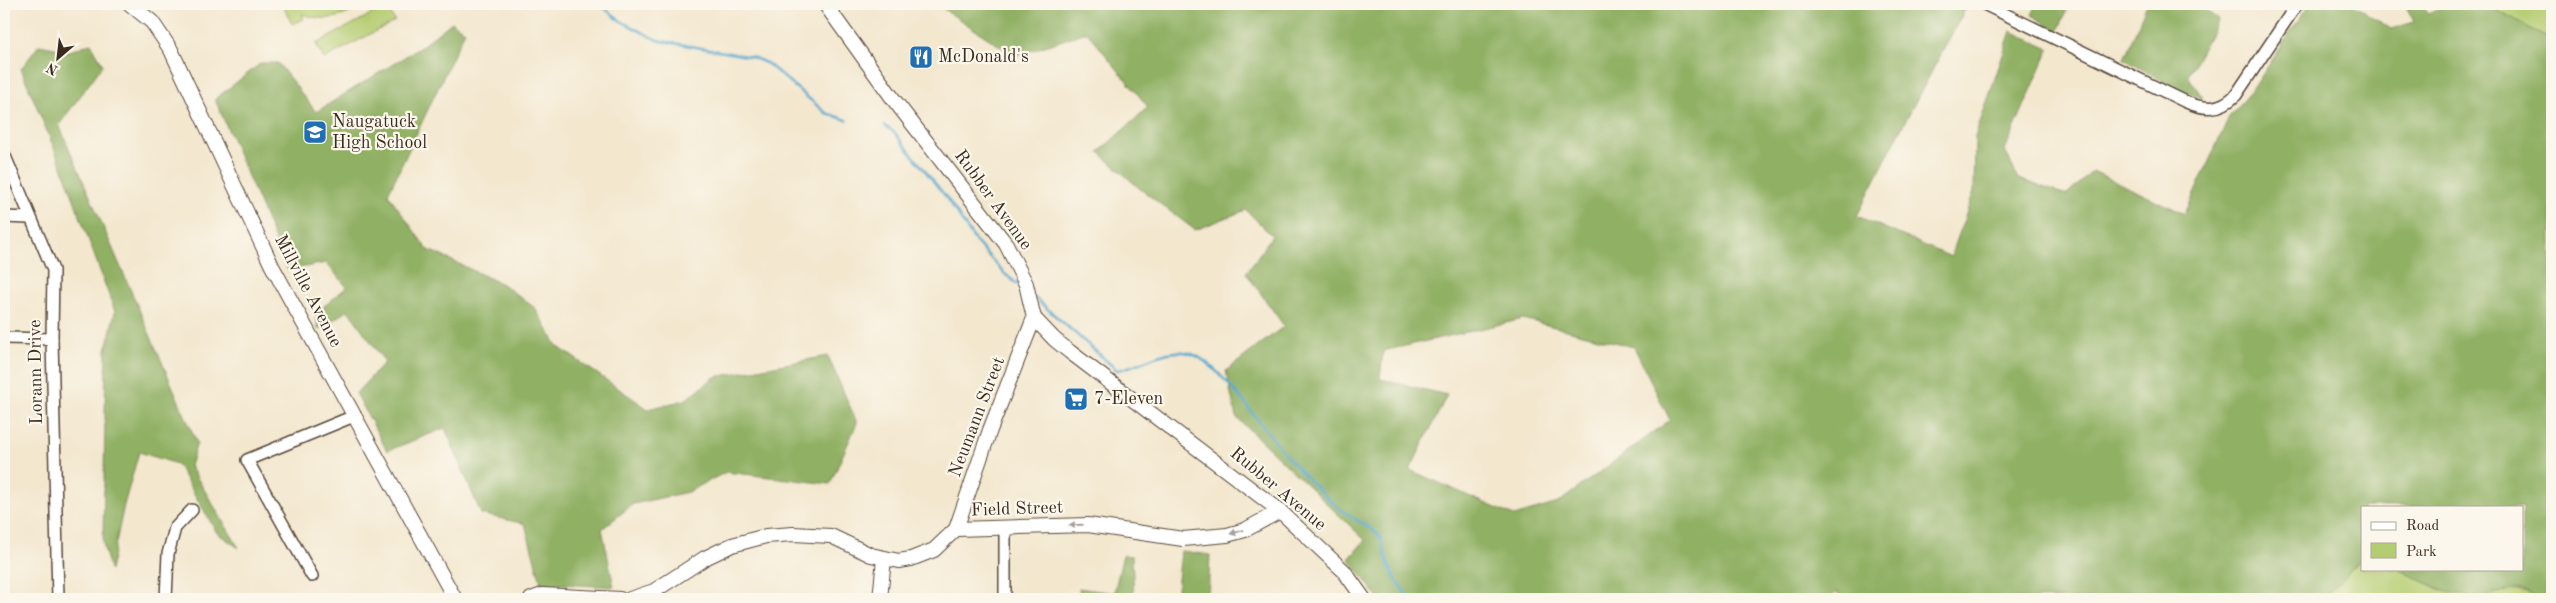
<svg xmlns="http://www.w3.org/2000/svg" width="2556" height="603" font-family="'Old Standard TT',serif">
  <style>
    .green { fill: #b5cd72; stroke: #787c48 }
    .forest { fill: #90b064; stroke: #666d41; fill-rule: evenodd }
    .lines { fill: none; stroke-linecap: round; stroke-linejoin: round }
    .stream { stroke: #51a5cd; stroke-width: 2.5 }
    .minor-casing { stroke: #574638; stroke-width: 14 }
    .tertiary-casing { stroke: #574638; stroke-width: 16 }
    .minor { stroke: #fff; stroke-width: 11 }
    .tertiary { stroke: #fff; stroke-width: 14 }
    .oneway { fill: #a79f9a }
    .labels { text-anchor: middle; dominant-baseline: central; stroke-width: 4.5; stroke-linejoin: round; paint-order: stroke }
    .poi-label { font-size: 18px; fill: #3b2a1e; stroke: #fbf7ec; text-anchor: start }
    .street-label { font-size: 18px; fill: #3b2a1e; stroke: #fbf7ec }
  </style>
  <rect width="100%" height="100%" fill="#fbf7ec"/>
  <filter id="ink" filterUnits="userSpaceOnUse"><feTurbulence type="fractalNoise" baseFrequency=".02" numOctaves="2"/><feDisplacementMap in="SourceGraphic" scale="10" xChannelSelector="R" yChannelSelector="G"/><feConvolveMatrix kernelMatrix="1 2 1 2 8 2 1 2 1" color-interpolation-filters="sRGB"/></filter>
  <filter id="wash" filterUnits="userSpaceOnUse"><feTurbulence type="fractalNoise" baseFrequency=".0096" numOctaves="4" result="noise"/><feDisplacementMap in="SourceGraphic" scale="20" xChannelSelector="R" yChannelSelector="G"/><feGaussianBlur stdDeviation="1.12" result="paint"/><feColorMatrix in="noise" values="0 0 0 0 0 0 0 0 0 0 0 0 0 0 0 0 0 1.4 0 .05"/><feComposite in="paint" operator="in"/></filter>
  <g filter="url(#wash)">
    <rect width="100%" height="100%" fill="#f3e7ce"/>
    <g class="green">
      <path d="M282,4h28l12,2 41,-2c-18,15 -39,18 -61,10l2,5 -12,5z"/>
      <polygon points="2488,4 2552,4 2552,41"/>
      <polygon points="386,6 395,21 324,59 316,44"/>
      <polygon points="2362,558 2362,569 2399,569 2439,589 2472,597 2509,590 2530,593 2536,599 2323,599"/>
    </g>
    <g class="forest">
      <path d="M936,4h1027l4,2 -63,117 -47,93 94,41 23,-66 1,-54 36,-106 38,18 -44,101 13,29 49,16 26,-24 92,43 44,-97 22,-25 58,-88h43l39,25 23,-7 -9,-18h17l5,10 28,-10h33l64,37v558h-16c-18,-20 -43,0 -65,-2 -26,-4 -49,-16 -72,-28h123v-62h-160v51l-39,41h-482l-3,-7 -12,7h-92l-2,-3 -4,3h-349l-30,-40 16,-19 -129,-123 -10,-46 58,-45 -38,-53 26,-37 -26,-26 -51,20 -56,-42 -40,-36 49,-45 -61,-75 -72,24zM1523,319l111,28 36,73 -112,83 -44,13 -104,-46 37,-75 -67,-16 3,-28z"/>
      <polygon points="2037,4 2069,4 2058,31 2032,15"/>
      <polygon points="2147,4 2206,4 2204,8 2218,20 2188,76 2203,98 2179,90 2124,59"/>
      <polygon points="452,22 465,31 388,194 427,249 502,284 535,308 557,346 648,409 685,400 715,377 828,356 857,423 830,484 726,472 688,492 633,504 602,529 614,587 541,583 525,524 481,514 445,428 387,451 356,393 385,362 348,310 318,330 316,313 347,287 326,263 288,270 215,99 261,63 278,63 316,112 419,48"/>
      <polygon points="91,43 103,65 59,125 197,443 190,466 239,548 217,533 177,464 139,452 124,505 110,571 103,543 106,350 115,312 64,172 21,69 39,45 70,51"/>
      <polygon points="1181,551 1210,555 1208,599 1176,599"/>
      <polygon points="1123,555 1132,556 1134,599 1080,599 1079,588 1114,593"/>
    </g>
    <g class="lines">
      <g class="stream">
        <polyline points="600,4 619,20 657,40 752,57 768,64 826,113 847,120"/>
        <polyline points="885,126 895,133 946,197 976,242 1005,274 1021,287"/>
        <path d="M1035,298l82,72c24,-4 47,-23 72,-17 29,7 75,77 96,101 17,20 36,39 56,56 7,5 35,21 38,25 5,10 6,23 11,33 4,11 13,22 20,31"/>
      </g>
    </g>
  </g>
  <g filter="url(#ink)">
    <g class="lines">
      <g class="minor-casing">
        <g id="minor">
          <path d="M1984,4l200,97c20,9 36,10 52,-6l61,-91"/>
          <polyline points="4,154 53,270 52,339 58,599"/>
          <polyline points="4,217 29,218"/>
          <polyline points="4,338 52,339"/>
          <polyline points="1005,527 1005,599"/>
          <polyline points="312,576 247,460 354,416"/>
          <polyline points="166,599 168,554 175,528 192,510"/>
        </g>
      </g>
      <g class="tertiary-casing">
        <g id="tertiary">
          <polyline points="130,4 152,22 171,50 272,266 455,599"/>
          <polyline points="1034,318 1054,339 1070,352 1280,511 1344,571 1364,599"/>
          <polyline points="956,529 1088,525 1183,539 1227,535 1245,530 1280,511"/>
          <polyline points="531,599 542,595 620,599"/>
          <polyline points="630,599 654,591 705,558 732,545 766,536 793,534 831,536 871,555 899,561 911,559 934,550 956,529 990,430 1034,318 1026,284 1006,244 894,100 825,4"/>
          <polyline points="880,599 884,559"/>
        </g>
      </g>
      <use href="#minor" class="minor"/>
      <use href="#tertiary" class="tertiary"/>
    </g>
    <defs><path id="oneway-solid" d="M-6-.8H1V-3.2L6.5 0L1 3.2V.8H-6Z" transform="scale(1.25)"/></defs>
    <g class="oneway">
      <use href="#oneway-solid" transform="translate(1076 525) rotate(179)"/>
      <use href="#oneway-solid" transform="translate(1237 532) rotate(164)"/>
    </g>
  </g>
  <defs>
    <g id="restaurant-square" transform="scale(1.25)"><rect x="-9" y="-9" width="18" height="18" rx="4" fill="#1f6fb2" stroke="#fbf7ec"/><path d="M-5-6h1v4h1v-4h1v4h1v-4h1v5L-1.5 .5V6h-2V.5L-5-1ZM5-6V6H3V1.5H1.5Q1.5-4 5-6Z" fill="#fff"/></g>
    <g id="school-square" transform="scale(1.25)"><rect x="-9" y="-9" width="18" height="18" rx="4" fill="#1f6fb2" stroke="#fbf7ec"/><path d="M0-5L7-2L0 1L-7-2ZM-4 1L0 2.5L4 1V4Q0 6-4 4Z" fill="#fff"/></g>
    <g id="supermarket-square" transform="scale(1.25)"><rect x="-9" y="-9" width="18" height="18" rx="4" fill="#1f6fb2" stroke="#fbf7ec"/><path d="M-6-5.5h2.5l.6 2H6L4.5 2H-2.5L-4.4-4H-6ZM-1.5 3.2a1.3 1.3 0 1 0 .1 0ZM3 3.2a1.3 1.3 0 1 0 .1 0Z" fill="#fff"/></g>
  </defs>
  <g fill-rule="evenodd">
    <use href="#restaurant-square" x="921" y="57"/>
    <use href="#school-square" x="315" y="132"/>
    <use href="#supermarket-square" x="1076" y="399"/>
  </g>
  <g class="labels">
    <g class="poi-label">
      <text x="938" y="57">McDonald's</text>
      <text x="332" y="122">Naugatuck<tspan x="332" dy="21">High School</tspan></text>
      <text x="1094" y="399">7-Eleven</text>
    </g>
    <g class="street-label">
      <text transform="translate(993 200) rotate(54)">Rubber Avenue</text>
      <text transform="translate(308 291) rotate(62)">Millville Avenue</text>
      <text transform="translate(36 372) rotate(-91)">Lorann Drive</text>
      <text transform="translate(977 417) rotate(-69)">Neumann Street</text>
      <text transform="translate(1278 489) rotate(40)">Rubber Avenue</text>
      <text transform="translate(1017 509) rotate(-2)">Field Street</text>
    </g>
  </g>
  <rect width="2556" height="603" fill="none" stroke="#fbf7ec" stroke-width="20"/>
  <rect x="2361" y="506" width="162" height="65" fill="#fbf7ec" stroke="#aea59a"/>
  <rect x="2371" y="522" width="25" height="8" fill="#ffffff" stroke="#aea59a"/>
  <text x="2406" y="530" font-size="15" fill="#3b2a1e">Road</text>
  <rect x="2371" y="543" width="25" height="15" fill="#b5cd72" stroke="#aea59a"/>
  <text x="2406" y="556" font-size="15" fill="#3b2a1e">Park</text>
  <g transform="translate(58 58) rotate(208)" stroke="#fbf7ec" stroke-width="4" paint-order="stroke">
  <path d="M0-4L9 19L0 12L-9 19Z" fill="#3b2a1e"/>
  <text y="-8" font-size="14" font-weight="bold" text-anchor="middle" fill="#3b2a1e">N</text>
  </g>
</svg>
